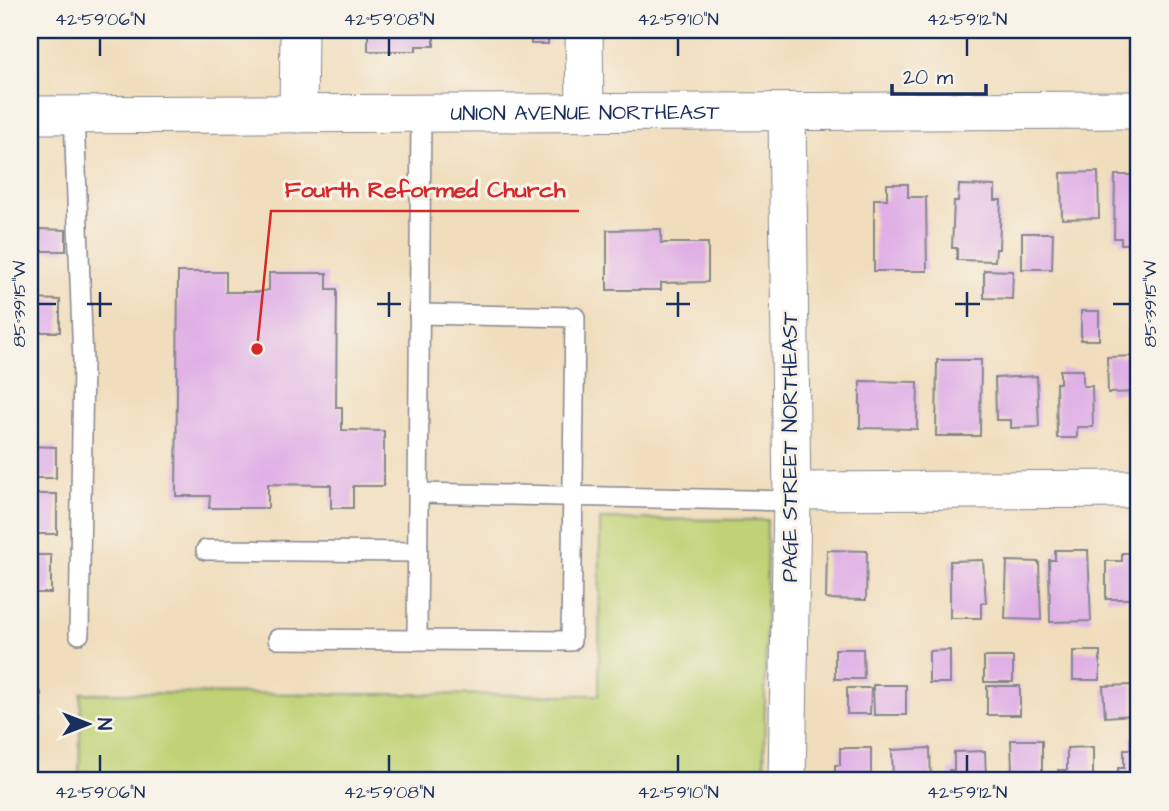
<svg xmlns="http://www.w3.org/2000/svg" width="1169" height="811" font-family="'Architects Daughter',sans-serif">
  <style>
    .green { fill: #c0d275; stroke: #6e806a; stroke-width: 2 }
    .building { fill: #dfafe6 }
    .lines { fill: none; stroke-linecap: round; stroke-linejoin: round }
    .lane-casing { stroke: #86868d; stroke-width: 22 }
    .street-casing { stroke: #86868d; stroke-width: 39 }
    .lane { stroke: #fff; stroke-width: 19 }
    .street { stroke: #fff; stroke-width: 37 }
    .ticks { fill: none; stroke: #1b2f5e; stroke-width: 2.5 }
    .labels { text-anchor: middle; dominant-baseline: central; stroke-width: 6; stroke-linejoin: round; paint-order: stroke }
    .street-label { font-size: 21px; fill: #1b2f5e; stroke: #f7f3e8 }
    .leader { fill: none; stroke: #d62828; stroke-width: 2.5 }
    .callout-dot { fill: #d62828; stroke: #f7f3e8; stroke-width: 2.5 }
    .callout-label { font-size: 23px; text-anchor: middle; font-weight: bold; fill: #d62828; stroke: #f7f3e8; stroke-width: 6; stroke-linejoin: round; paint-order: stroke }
    .neatline { fill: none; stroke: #1b2f5e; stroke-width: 2.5 }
    .ticks-label { font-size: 18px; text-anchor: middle; fill: #1b2f5e }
  </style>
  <rect width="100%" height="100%" fill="#f7f3e8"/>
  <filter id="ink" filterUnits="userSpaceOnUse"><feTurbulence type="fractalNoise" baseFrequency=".0143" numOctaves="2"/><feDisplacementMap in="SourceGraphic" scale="14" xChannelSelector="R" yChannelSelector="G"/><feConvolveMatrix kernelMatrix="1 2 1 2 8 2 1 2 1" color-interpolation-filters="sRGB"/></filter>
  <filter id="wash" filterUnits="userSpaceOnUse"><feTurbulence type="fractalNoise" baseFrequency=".00686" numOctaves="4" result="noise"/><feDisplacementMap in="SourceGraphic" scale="28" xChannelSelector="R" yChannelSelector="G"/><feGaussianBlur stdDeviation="1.57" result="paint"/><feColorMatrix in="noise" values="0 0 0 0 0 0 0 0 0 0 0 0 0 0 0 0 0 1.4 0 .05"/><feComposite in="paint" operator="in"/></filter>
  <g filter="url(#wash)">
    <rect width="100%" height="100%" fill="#f0ddbc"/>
    <polygon class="green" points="600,519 767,520 764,781 79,781 81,693 599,695"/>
    <g id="blocks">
      <g class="building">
        <polygon points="368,30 444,30 444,36 434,36 434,46 416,46 416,51 368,51"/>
        <polygon points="518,30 557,30 557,35 548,35 548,44 531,44 531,36 518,37"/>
        <polygon points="1098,172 1099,218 1062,219 1061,173"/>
        <polygon points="1115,175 1139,175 1139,244 1121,244 1121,238 1114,238"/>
        <polygon points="887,184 908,184 908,197 926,197 927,271 874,271 874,199 887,199"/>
        <polygon points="959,185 995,186 995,200 1001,200 999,249 996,249 995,261 957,260 957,248 952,248 954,201 958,201"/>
        <polygon points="40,229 66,230 66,251 40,251"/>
        <polygon points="661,229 661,243 708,243 708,282 661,283 661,290 607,290 607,230"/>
        <polygon points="1022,233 1053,233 1052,269 1022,269"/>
        <polygon points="984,270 1013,271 1012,299 984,298"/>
        <polygon points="178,272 226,272 226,292 259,292 269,290 269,273 327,273 327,289 337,289 336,407 342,407 342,430 384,431 384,486 353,486 353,508 331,508 331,485 268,484 268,508 209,508 210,496 176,496"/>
        <polygon points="31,299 60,300 60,332 31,332"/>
        <rect x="1081" y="311" width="18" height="29"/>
        <polygon points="1139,356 1139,392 1108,393 1107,357"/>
        <polygon points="937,360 981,360 980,436 936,436"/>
        <polygon points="1060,370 1083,370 1083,386 1092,386 1093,427 1077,427 1077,438 1057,438 1056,383 1060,383"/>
        <polygon points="1037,376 1039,427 1011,428 1011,420 996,420 995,378"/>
        <polygon points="860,381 918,382 917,429 860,428"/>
        <polygon points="30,446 56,447 56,478 30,478"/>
        <rect x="30" y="494" width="27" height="40"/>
        <polygon points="827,550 867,551 866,600 826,599"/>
        <polygon points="1055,550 1088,550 1091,621 1050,622 1049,560 1055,560"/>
        <polygon points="1122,553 1137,553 1137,599 1106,599 1106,561 1122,561"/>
        <rect x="30" y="555" width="21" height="38"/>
        <polygon points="983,560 986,603 981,603 981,618 950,618 950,561"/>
        <polygon points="1007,561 1039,562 1041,620 1005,619"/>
        <polygon points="835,649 863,649 864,679 835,679"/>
        <polygon points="950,650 950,683 929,683 929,651"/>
        <rect x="1073" y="651" width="27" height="29"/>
        <rect x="984" y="657" width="29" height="25"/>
        <polygon points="873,685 906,685 906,715 874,715"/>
        <polygon points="1132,685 1133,715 1105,717 1103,686"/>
        <rect x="987" y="686" width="33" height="29"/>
        <polygon points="847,688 871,688 870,714 847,714"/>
        <polygon points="30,692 41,692 41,724 30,723"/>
        <polygon points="1131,737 1139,737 1139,781 1118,781 1118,768 1124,768 1124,749 1131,749"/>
        <polygon points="1011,740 1042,740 1042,781 1007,781 1007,771 1012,771"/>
        <polygon points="1093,747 1093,781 1058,781 1058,770 1067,770 1067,748"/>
        <polygon points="840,748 871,748 871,781 835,781 835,765 840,765"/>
        <polygon points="930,748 931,781 893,781 892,750"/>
        <polygon points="985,751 986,781 949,781 949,770 954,770 954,752"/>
      </g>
    </g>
  </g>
  <g filter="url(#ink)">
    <use href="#blocks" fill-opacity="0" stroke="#86868d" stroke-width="2"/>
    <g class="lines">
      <g class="lane-casing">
        <g id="lane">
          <polyline points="74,115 83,363 79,634"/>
          <polyline points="418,493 792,501"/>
          <polyline points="206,550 417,552"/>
          <polyline points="278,639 571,641 575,317 419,314"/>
          <polyline points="417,640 421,113"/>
        </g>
      </g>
      <g class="street-casing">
        <g id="street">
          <polyline points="584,30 585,113"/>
          <polyline points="298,114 299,30"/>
          <path id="s1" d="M30,115l1109,-5"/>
          <polyline points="792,491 1139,489"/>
          <polyline points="787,781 792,501 787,113"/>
        </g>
      </g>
      <use href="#lane" class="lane"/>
      <use href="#street" class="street"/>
    </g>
  </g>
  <path class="ticks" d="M100,38v18M389,38v18M678,38v18M967,38v18M100,292v25M389,292v25M678,292v25M967,292v25M38,304h18M87,304h25M377,304h24M666,304h24M955,304h25M1113,304h17M100,755v17M389,755v17M678,755v17M967,755v17"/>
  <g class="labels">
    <g class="street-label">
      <text stroke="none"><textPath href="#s1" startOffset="555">UNION AVENUE NORTHEAST</textPath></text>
      <text transform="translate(790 447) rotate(-90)">PAGE STREET NORTHEAST</text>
    </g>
  </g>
  <path class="leader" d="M257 349L271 211H579"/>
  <circle class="callout-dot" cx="257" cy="349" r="7"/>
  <g class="callout-label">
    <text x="425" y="197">Fourth Reformed Church</text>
  </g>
  <rect width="1169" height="811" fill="none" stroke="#f7f3e8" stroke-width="77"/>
  <g transform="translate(88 724) rotate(90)" stroke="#f7f3e8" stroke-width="5" paint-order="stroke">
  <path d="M0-5L12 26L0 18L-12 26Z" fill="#1b2f5e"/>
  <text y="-10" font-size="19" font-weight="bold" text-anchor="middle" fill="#1b2f5e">N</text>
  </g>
  <path d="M892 84v10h94v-10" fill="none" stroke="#1b2f5e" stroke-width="3.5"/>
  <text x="903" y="84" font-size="21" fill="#1b2f5e" stroke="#f7f3e8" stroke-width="5" paint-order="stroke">20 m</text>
  <rect x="38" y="38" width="1092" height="734" class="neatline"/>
  <g class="ticks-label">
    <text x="100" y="25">42°59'06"N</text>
    <text x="389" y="25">42°59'08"N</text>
    <text x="678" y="25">42°59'10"N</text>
    <text x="967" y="25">42°59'12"N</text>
    <text transform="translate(1150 304) rotate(-90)" y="6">85°39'15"W</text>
    <text transform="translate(19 304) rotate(-90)" y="6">85°39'15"W</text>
    <text x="100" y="798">42°59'06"N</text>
    <text x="389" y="798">42°59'08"N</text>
    <text x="678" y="798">42°59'10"N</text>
    <text x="967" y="798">42°59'12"N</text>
  </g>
</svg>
